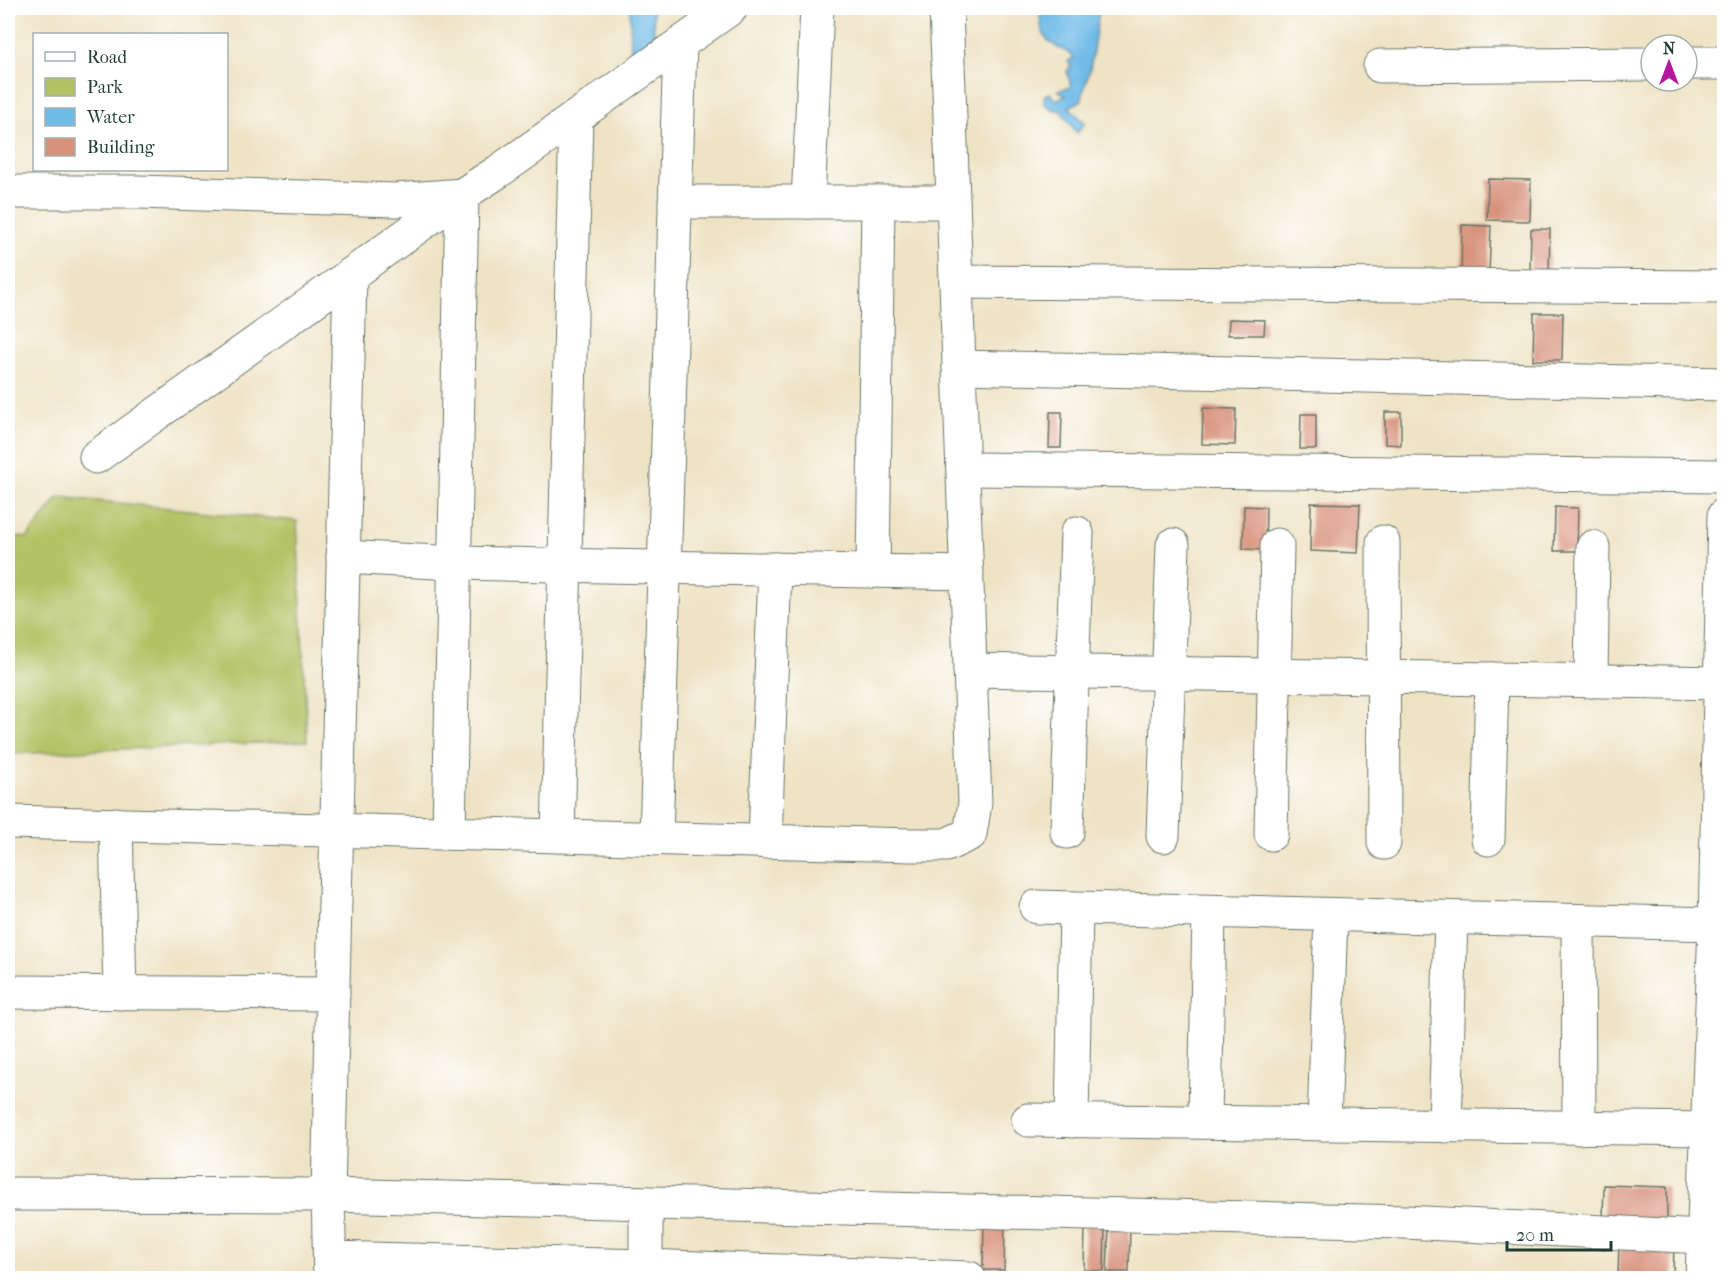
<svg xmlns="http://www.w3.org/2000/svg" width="1732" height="1286" font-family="'IM FELL French Canon',serif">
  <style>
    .green { fill: #b3c265; stroke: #69804c; stroke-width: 1.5 }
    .water { fill: #6fbbe8; stroke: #477c8e; stroke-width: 1.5 }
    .building { fill: #d8927c }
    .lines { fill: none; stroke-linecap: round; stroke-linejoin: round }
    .minor-casing { stroke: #687767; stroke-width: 35 }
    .minor { stroke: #fff; stroke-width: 33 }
  </style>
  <rect width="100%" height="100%" fill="#fff"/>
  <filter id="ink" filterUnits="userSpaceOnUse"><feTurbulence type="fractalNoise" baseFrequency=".0167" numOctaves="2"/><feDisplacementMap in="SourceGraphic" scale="12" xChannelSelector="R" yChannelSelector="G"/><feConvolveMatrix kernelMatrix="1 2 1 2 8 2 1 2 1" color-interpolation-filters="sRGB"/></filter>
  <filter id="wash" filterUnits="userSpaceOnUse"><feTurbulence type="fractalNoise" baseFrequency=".008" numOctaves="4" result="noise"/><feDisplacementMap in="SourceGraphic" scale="24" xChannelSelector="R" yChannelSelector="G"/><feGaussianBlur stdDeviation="1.35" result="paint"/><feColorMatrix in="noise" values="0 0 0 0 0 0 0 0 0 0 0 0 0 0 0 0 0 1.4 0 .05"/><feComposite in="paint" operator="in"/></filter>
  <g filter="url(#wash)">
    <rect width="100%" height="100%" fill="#efe3c5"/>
    <polygon class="green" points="59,497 297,521 307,741 8,754 8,535 27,538"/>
    <g class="water">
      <polygon points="630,8 653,8 654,36 631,59"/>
      <path d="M1040,8h41l18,3 -9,58 -9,32 -12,6 16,16 -8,10 -16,-22 -9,-2 -7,-5 -1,-8 6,-3 5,7 11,-4 -8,-6 13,-3 -4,-16 4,-4 -3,-6 6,-3c-5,-6 -9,-7 -17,-11 -16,-8 -17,-22 -17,-39z"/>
    </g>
    <g id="blocks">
      <g class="building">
        <polygon points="1488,179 1531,180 1530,221 1487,220"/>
        <polygon points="1462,225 1491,226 1489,274 1461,274"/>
        <polygon points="1531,229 1550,229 1549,273 1530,272"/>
        <polygon points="1534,313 1563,313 1562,360 1533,360"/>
        <polygon points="1229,319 1265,320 1264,335 1228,335"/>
        <polygon points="1203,408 1236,409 1235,445 1202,444"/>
        <polygon points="1050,412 1062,412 1061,448 1049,448"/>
        <polygon points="1385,412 1401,412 1401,445 1385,444"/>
        <polygon points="1301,414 1316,414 1316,449 1300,449"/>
        <polygon points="1311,503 1360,504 1358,553 1310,551"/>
        <polygon points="1244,506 1266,507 1265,550 1243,549"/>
        <polygon points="1555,507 1578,508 1577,551 1554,551"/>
        <polygon points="1604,1185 1667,1187 1667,1222 1603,1220"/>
        <polygon points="984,1222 1005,1223 1004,1270 983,1270"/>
        <polygon points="1085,1225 1105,1225 1104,1271 1084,1270"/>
        <polygon points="1109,1225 1130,1225 1129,1272 1107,1272"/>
        <polygon points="1619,1241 1674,1243 1673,1278 1618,1278"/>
      </g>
    </g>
  </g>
  <g filter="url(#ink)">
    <use href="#blocks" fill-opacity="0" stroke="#687767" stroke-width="1.5"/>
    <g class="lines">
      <g class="minor-casing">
        <g id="minor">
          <polyline points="1687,63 1724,63"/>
          <polyline points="1380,66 1651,64"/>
          <polyline points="8,192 138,192 396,200 462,195 499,171 731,8"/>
          <polyline points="675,202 953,202"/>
          <polyline points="808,202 817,8"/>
          <polyline points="956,282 1724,287"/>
          <polyline points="959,367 1724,384"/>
          <polyline points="96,457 462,195"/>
          <polyline points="963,469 1724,476"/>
          <polyline points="1383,542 1384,843"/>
          <polyline points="343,557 455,563 967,573"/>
          <polyline points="873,571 878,202"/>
          <polyline points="970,670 1724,683"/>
          <polyline points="1591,681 1593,547"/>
          <polyline points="8,822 912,845 946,845 970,834 975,803 946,8"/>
          <polyline points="116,824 120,993"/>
          <polyline points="1067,832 1077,533"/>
          <polyline points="449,833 462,195"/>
          <polyline points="1271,834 1277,545"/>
          <polyline points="558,836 576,117"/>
          <polyline points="1163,836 1173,545"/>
          <polyline points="656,839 680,44"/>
          <polyline points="1488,839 1492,679"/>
          <polyline points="765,842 775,569"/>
          <polyline points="1036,907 1715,924"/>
          <polyline points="1578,921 1579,1128"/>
          <polyline points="8,992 333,994"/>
          <polyline points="1028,1120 1707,1129"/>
          <polyline points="1072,1121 1076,909"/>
          <polyline points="1205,1122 1209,912"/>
          <polyline points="1324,1124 1331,915"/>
          <polyline points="1445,1126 1451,918"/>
          <polyline points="8,1194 328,1195 1405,1222 1703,1237"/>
          <polyline points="330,1258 646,1266 969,1278"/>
          <polyline points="330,1278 328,1195 350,275"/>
          <polyline points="646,1278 646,1203"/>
          <polyline points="1702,1278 1715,924 1724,515"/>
        </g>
      </g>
      <use href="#minor" class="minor"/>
    </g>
  </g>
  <rect width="1732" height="1286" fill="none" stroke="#fff" stroke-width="30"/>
  <rect x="33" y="33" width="195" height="138" fill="#ffffff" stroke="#a5b1ae" stroke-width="1.5"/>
  <rect x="45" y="52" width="30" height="9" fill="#ffffff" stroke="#a5b1ae" stroke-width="1.5"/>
  <text x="87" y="63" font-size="18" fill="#1f3d34">Road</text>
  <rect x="45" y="78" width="30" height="18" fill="#b3c265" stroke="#a5b1ae" stroke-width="1.5"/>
  <text x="87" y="93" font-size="18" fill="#1f3d34">Park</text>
  <rect x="45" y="108" width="30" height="18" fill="#6fbbe8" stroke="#a5b1ae" stroke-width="1.5"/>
  <text x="87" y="123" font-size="18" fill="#1f3d34">Water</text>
  <rect x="45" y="138" width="30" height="18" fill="#d8927c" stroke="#a5b1ae" stroke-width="1.5"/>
  <text x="87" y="153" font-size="18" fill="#1f3d34">Building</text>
  <g transform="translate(1669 63)"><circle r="28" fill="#ffffff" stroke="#a5b1ae" stroke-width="1.5"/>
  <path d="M0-4.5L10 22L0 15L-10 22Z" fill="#b5179e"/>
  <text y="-9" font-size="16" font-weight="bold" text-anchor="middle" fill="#1f3d34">N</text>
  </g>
  <path d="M1507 1241v9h104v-9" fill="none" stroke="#1f3d34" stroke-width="3"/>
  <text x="1516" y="1241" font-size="18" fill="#1f3d34" stroke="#ffffff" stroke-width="4.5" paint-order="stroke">20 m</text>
</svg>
